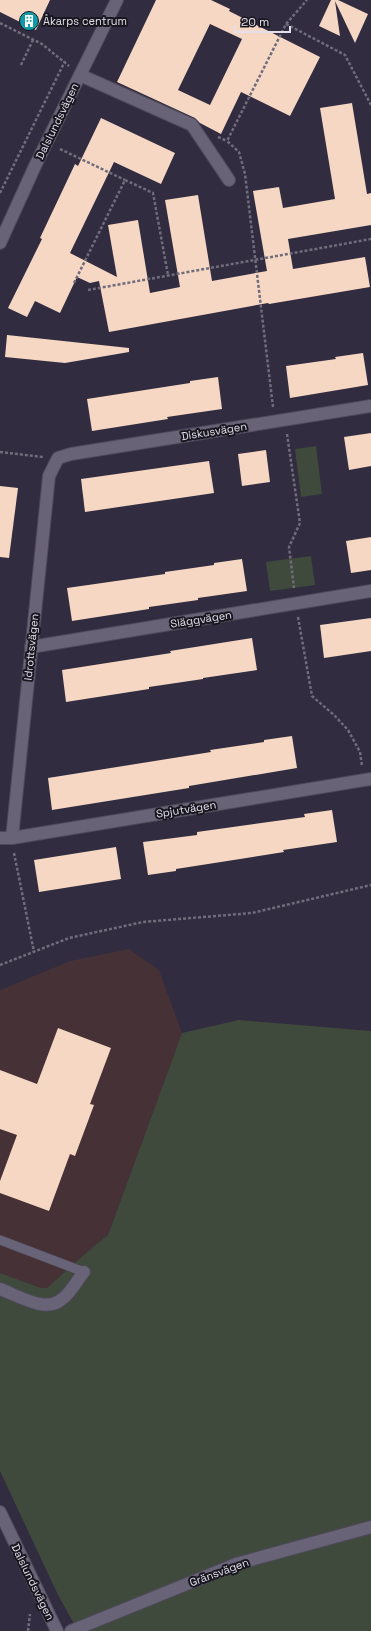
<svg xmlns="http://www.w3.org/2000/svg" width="371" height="1631" font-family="'Space Grotesk',sans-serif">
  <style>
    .education { fill: #453136 }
    .green { fill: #3f4a3c }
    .building { fill: #f5d7c3; fill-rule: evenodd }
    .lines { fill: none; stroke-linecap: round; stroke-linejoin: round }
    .service-casing { stroke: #4e4959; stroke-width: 10 }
    .minor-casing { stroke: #4e4959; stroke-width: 14 }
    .tertiary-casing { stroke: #4e4959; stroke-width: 14 }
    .path { stroke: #706c7c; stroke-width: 2.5; stroke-dasharray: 3 2; stroke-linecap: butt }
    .service { stroke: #696378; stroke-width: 9 }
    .minor { stroke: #696378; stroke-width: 12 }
    .tertiary { stroke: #696378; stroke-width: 12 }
    .labels { text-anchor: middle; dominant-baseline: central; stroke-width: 4; stroke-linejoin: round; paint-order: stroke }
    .poi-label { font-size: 11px; fill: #e3e0ec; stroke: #18161f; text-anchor: start }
    .street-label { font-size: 11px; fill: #e3e0ec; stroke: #18161f }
  </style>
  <rect width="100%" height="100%" fill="#312c3f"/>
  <polygon class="education" points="129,949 159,970 182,1033 108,1235 94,1246 47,1289 41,1288 0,1273 0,990 70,961"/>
  <g class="green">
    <polygon points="316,446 322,494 301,497 295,449"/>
    <polygon points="311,556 315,585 270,591 266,562"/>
    <polygon points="239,1020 371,1031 371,1631 78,1631 58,1595 0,1471 0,1273 41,1288 47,1288 94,1246 108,1235 182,1033"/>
  </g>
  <g class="building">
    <polygon points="0,0 50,0 36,30 0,12"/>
    <path d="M156,0h55l19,9 -1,2 91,46 -30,59 -49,-24 -20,42 -21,-11 -5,-5 -78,-36zM210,24l32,15 -32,66 -32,-15z"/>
    <polygon points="331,0 338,0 368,14 355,43 335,1 340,36 319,26"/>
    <polygon points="352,103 367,194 371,193 371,225 288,239 293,269 365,257 370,287 269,304 268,303 109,332 99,281 90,283 77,277 60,313 35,301 27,317 8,308 42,239 40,238 75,164 78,166 101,118 175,153 161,184 114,162 70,253 117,277 108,225 138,220 150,293 180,287 165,200 198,195 212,281 267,271 253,191 279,187 283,208 335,199 320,108"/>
    <polygon points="7,335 129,348 129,352 65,363 5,357"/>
    <polygon points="363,353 368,385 290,398 286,366 336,359 335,357"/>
    <polygon points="218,377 222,409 167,417 168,419 92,431 87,399 190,383 190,381"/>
    <polygon points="371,433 371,466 349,470 344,437"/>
    <polygon points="266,450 270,482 242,486 238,454"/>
    <polygon points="209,461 214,493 85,512 81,479"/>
    <polygon points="0,486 18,488 9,558 0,557"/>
    <polygon points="371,537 371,570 351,573 346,541"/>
    <polygon points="242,559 247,591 198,598 198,600 149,607 149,609 72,621 67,588 165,574 165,572 214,565 214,563"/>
    <polygon points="371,618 371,651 324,658 320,625"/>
    <polygon points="252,638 257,670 203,678 203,679 149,687 149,689 66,702 62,670 171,653 170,651"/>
    <polygon points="292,736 297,768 189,786 189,788 52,810 48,778 211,752 210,750 264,742 264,740"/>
    <polygon points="332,810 337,842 283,850 284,852 176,869 176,871 148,875 143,842 197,835 197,832 305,817 304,814"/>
    <polygon points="116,847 121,879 39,892 34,860"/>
    <polygon points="58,1028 111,1048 90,1104 94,1105 75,1156 70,1154 49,1211 0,1193 0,1181 17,1135 0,1129 0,1070 37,1084"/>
  </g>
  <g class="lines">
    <g class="service-casing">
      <polyline id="service" points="0,1240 84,1272"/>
    </g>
    <g class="minor-casing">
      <g id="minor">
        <polyline points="80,75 192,125 229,180"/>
        <polyline points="0,243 35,166 117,0"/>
        <polyline points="31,647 371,591"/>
        <polyline points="0,838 12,838 371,779"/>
        <polyline points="12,838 49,476 58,458 71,454 371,406"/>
        <path d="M0,1289c17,6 46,25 62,10 9,-6 15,-19 22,-27"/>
        <polyline points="0,1512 57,1631"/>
      </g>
    </g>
    <g class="tertiary-casing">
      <polyline id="tertiary" points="71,1631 236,1564 371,1527"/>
    </g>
    <g class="path">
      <polyline points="0,23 42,44 69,66"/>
      <polyline points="286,24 345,55 371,105"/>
      <polyline points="21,65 33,40"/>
      <polyline points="218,137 227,141"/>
      <polyline points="60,149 125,180"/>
      <polyline points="0,193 65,61"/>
      <polyline points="74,283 125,180 153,193 168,275"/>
      <polyline points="88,290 371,239"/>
      <polyline points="273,407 245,174 239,152 227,141 286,24 307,0"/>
      <polyline points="287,434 300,523 289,547 294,588"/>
      <polyline points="0,452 43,457"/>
      <polyline points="298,617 312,696 334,715 348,730 360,752 362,766"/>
      <polyline points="14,853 34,952"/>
      <polyline points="0,965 69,938 143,922 252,913 371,885"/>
      <polyline points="28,1631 30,1614"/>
    </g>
    <use href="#service" class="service"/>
    <use href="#minor" class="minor"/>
    <use href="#tertiary" class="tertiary"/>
  </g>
  <defs>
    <g id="building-disc" transform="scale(1)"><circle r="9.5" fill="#0f9aa8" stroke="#18161f"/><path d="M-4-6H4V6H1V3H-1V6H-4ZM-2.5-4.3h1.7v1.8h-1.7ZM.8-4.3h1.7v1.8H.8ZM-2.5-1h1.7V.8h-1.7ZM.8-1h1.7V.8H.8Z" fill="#fff"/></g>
  </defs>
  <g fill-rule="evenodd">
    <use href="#building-disc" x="29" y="21"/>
  </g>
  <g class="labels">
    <g class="poi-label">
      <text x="43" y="21">Åkarps centrum</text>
    </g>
    <g class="street-label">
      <text transform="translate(57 121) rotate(-64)">Dalslundsvägen</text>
      <text transform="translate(214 431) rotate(-9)">Diskusvägen</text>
      <text transform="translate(201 619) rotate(-9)">Släggvägen</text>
      <text transform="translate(31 647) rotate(-84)">Idrottsvägen</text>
      <text transform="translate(186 809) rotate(-9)">Spjutvägen</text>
      <text transform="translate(219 1572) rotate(-20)">Gränsvägen</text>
      <text transform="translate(33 1582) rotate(64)">Dalslundsvägen</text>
    </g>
  </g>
  <path d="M235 26v6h55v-6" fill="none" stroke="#e3e0ec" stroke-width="2"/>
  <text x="241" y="26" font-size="12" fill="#e3e0ec" stroke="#18161f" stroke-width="3" paint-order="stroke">20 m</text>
</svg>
